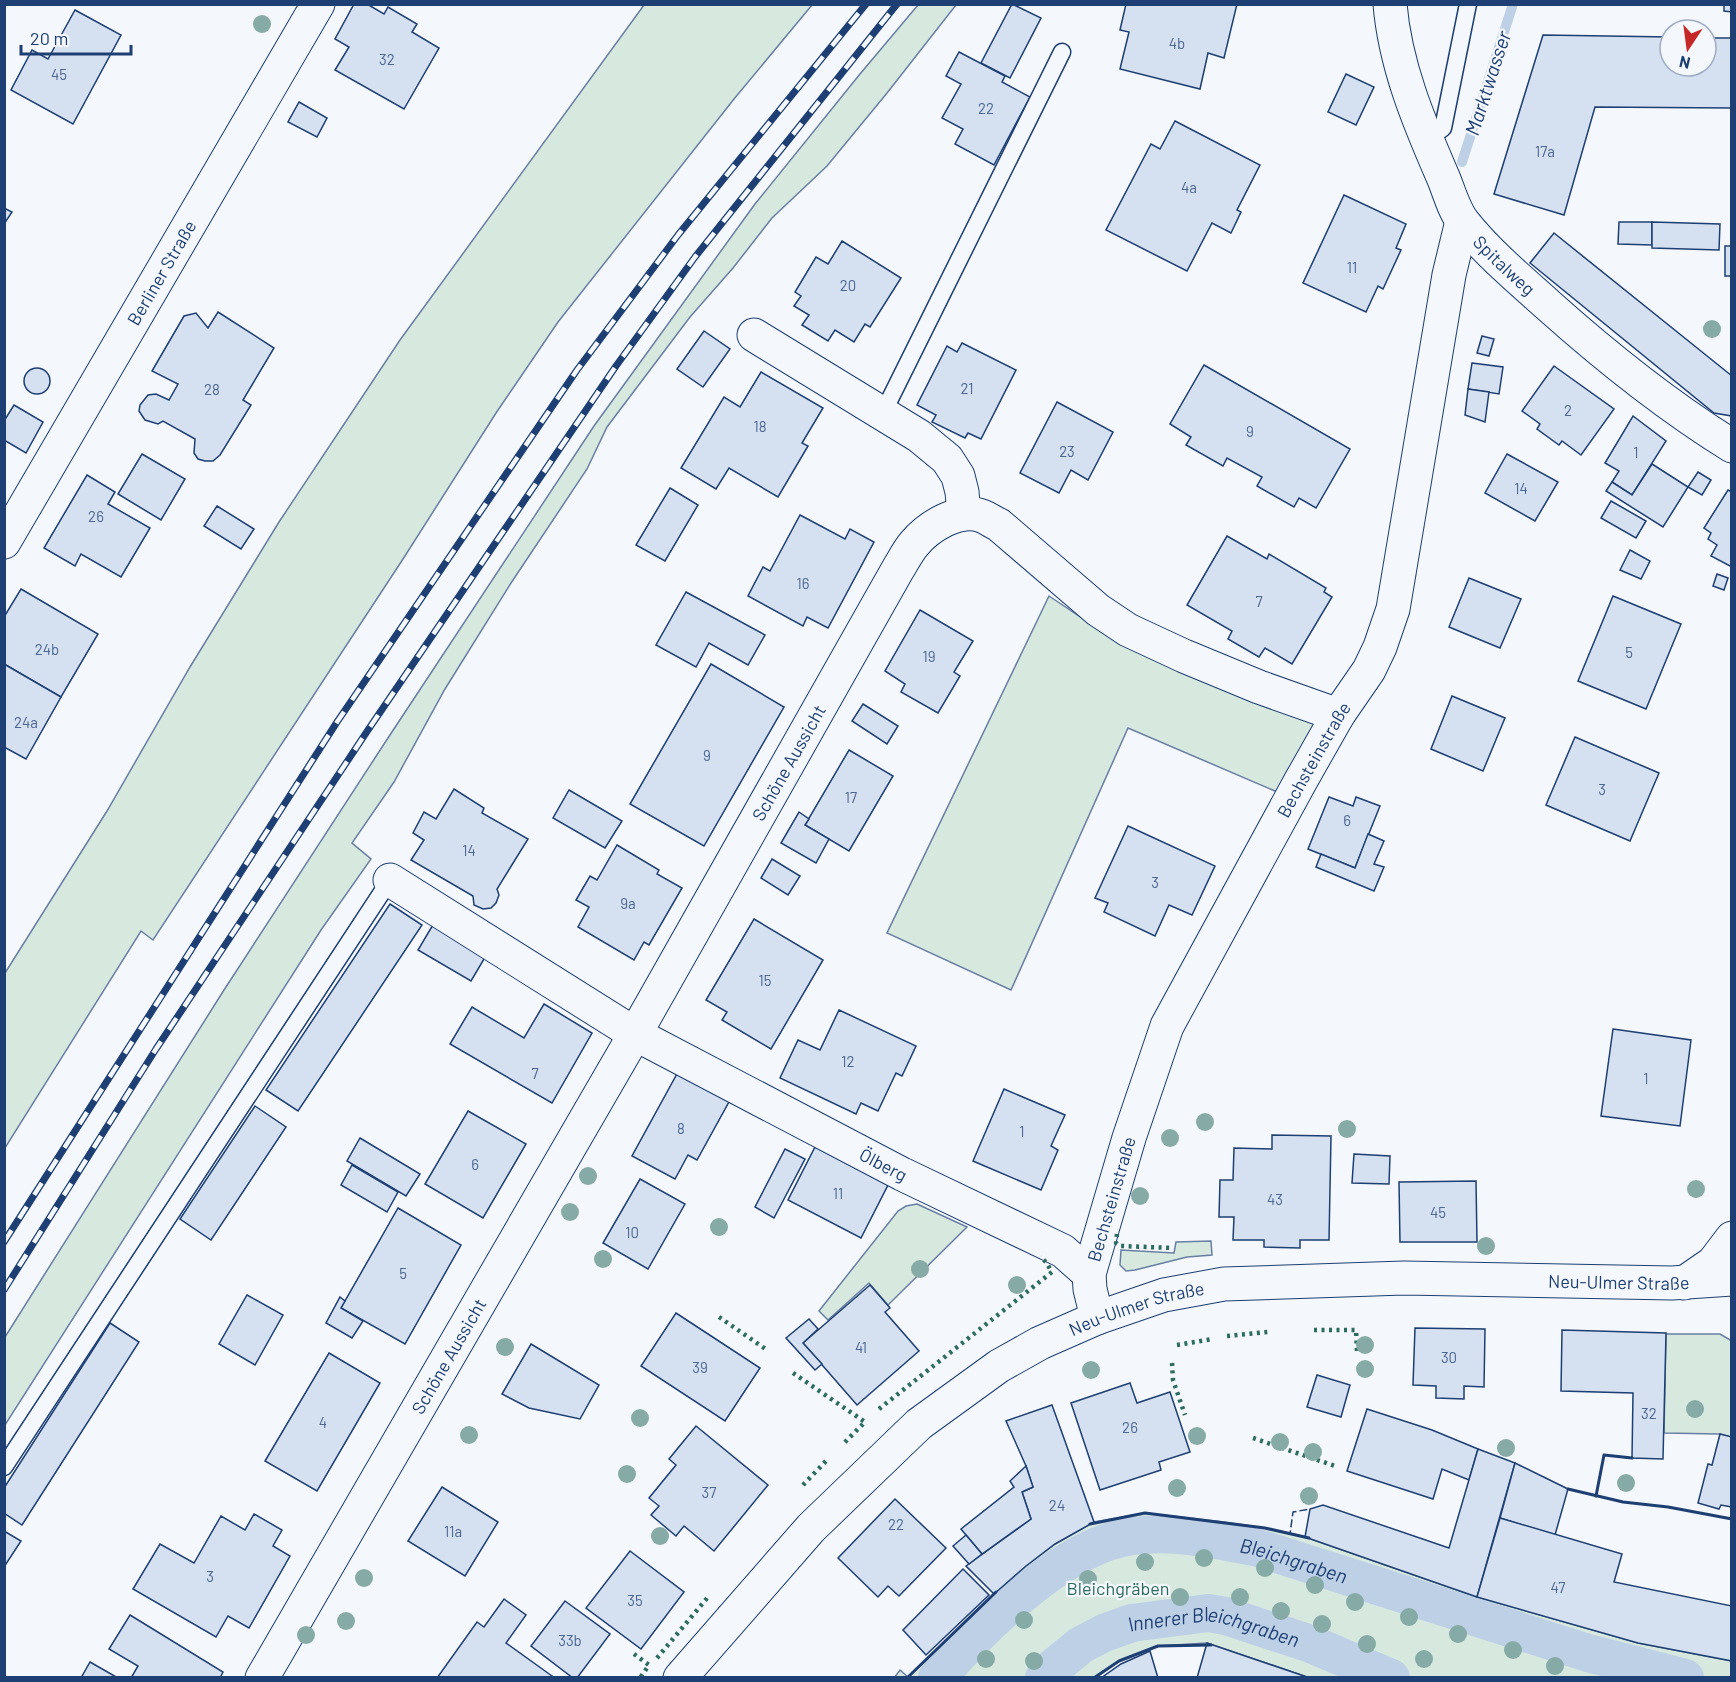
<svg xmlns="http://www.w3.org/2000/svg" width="1736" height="1682" font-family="Barlow,sans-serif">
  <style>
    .green { fill: #d7e8df; stroke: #687fa3; stroke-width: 1.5 }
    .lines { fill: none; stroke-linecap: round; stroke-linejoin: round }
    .stream { stroke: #bed0e5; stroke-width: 10 }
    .canal { stroke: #bed0e5; stroke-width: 38 }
    .building { fill: #d5e0f0; stroke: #1d3f73; stroke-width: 1.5 }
    .lane-casing { stroke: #1d3f73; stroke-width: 19 }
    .street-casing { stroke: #1d3f73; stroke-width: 35 }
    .secondary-casing { stroke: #1d3f73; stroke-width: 35 }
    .lane { stroke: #f4f7fb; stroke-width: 16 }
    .street { stroke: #f4f7fb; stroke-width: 33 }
    .secondary { stroke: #f4f7fb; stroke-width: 33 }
    .rail-casing { stroke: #1d3f73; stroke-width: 7 }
    .rail { stroke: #f4f7fb; stroke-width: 4.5; stroke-dasharray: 14; stroke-linecap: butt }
    .hedge { stroke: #2c6c60; stroke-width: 4.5; stroke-dasharray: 3 4.5; stroke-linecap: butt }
    .fence { stroke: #1d3f73; stroke-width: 1.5; stroke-dasharray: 8 3; stroke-linecap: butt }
    .wall { stroke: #1d3f73; stroke-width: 3 }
    .tree { fill: #86aba6 }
    .labels { text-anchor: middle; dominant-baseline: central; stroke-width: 4.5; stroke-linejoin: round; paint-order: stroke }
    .number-label { font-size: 15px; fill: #4b6792 }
    .street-label { font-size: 18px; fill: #1d3f73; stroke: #f4f7fb }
    .park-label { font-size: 18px; fill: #2c6c60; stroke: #f4f7fb }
    .water-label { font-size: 20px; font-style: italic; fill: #1d3f73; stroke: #f4f7fb }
  </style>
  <rect width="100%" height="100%" fill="#f4f7fb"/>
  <g class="green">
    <polygon points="644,5 812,5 734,99 558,322 496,413 403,559 153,940 141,931 5,1148 5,973 107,811 190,667 279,522 400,340"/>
    <polygon points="918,5 956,5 887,93 827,166 772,218 733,268 690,317 607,427 587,469 511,583 445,689 394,782 352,843 371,859 321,930 5,1425 5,1337 224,990 386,741 594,426 755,204 860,74"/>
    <polygon points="1049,596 1109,636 1320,721 1282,794 1128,728 1011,990 887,933"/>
    <polygon points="917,1204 967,1227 888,1305 869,1283 828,1320 819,1311 898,1211 906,1206"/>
    <polygon points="1211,1241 1212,1255 1187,1257 1135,1270 1126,1271 1120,1265 1121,1250 1174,1253 1176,1242"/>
    <polygon points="1666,1334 1720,1334 1732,1341 1731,1437 1720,1434 1664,1433"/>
    <polygon points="1145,1513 1224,1522 1265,1528 1305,1537 1477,1597 1638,1643 1732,1661 1731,1678 1310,1678 1207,1643 1158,1646 1119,1661 1094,1677 894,1678 900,1670 908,1677 994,1594 1026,1566 1055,1544 1094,1522"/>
  </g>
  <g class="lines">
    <polyline class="stream" points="1462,162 1513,4"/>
    <g class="canal">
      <path id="s1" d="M937,1678c45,-51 126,-133 196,-142 41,-6 82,4 122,11l333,106 97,25"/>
      <path id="s2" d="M1044,1678l10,-11 27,-22 23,-12 28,-10 76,-10 18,3 85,28 80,34"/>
    </g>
  </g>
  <g class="building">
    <polygon points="354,4 367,4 384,14 388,7 417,24 412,32 439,48 404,109 335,70 349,47 335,39"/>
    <polygon points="1012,4 1041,18 1010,78 981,63"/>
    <polygon points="1126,4 1237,4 1224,58 1208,53 1200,89 1120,69 1129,32 1120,30"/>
    <polygon points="1724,4 1732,4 1732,12 1724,11"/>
    <polygon points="75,10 121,35 73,124 11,90 32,50 48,59"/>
    <polygon points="1543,35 1670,37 1670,66 1706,66 1706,38 1732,38 1732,108 1595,107 1564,215 1494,194"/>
    <polygon points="959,52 1005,76 1002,82 1030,97 994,165 955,144 963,129 942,118 961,84 946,76"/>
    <polygon points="1346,74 1374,87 1356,125 1328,112"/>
    <polygon points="299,102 327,118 317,137 288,122"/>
    <polygon points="1175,121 1260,165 1237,210 1241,212 1231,233 1212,223 1187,271 1106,230 1151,144 1160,149"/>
    <polygon points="1344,195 1406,224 1396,248 1401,250 1383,289 1378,286 1366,312 1303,283"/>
    <polygon points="4,208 12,212 4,224"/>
    <polygon points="1619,222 1652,222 1652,245 1618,244"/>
    <polygon points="1652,222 1720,224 1719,250 1652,248"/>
    <polygon points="1554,233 1732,376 1732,416 1714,413 1530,263"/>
    <polygon points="842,241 901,278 870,327 865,324 854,342 835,330 828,341 802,325 809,315 794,306 801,296 795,292 816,257 828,264"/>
    <rect x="1725" y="246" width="7" height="30"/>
    <polygon points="218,312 274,348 243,400 251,405 220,455 213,461 205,461 198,459 194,453 195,439 163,421 158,424 145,420 139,411 140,405 148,395 156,394 169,400 178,384 152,371 184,316 196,313 208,328"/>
    <polygon points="704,331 730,349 703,387 677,369"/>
    <polygon points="1482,336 1494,339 1489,356 1477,353"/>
    <polygon points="962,343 1016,370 981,439 968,433 965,438 932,422 936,415 917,405 947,346 957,352"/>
    <polygon points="1472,363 1503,367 1499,394 1468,389"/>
    <polygon points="1204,365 1350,449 1316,508 1299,498 1294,507 1257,486 1262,477 1227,458 1223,466 1186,445 1191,437 1170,424"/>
    <polygon points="1554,366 1614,409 1581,455 1562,441 1559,445 1537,429 1540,424 1522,411"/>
    <circle cx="37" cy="381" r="13"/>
    <polygon points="761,372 823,408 802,443 808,446 778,497 729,468 716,489 681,468 724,397 740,407"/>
    <polygon points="1468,389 1489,392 1485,422 1465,415"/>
    <polygon points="1057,402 1113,432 1088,480 1071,470 1059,493 1020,473"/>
    <polygon points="14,405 43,422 26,453 4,440 4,421"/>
    <polygon points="1633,416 1666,441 1632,495 1612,482 1619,471 1605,463"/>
    <polygon points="142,454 185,479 161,520 118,494"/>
    <polygon points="1507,454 1558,482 1535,521 1485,493"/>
    <polygon points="1652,464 1688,487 1663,527 1606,491 1612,482 1632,495"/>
    <polygon points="1698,472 1711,480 1702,495 1688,487"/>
    <polygon points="87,475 115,492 108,504 150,528 121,577 81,554 75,566 44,548"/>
    <polygon points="670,488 698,505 665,561 636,545"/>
    <polygon points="1728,490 1732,492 1732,567 1711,556 1717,545 1708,539 1711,533 1704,528"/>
    <polygon points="1611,501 1646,521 1636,538 1601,518"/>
    <polygon points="217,506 254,529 241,549 204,526"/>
    <polygon points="800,515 845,539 850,529 874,542 828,628 807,617 803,626 748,596 763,567 770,571"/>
    <polygon points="1227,536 1267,559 1269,554 1326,588 1324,592 1332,597 1292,664 1265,648 1259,657 1228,639 1232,631 1187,605"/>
    <polygon points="1630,550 1650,561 1641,579 1620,570"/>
    <polygon points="1717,574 1728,578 1724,590 1713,586"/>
    <polygon points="1469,578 1521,599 1500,648 1449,627"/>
    <polygon points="21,589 98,634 61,697 4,664 4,617"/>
    <polygon points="686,592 765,635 748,665 709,643 696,667 656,645"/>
    <polygon points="1613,596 1681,624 1646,709 1578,681"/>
    <polygon points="920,610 973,641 954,672 960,676 938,713 901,692 905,684 885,671"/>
    <polygon points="4,664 61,697 26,759 4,747"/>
    <polygon points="711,664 784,707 704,846 630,804"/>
    <polygon points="1452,696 1505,718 1483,771 1431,749"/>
    <polygon points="863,704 898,726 887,744 852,721"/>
    <polygon points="1575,737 1659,773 1630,841 1546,805"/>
    <polygon points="849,750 893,776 849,851 805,825"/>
    <polygon points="454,789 484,808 482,813 528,839 497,889 499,895 496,903 491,908 483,909 474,905 473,896 411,860 424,840 413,833 424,812 436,819"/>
    <polygon points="569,790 622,821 605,848 553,818"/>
    <polygon points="1329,797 1353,806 1356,797 1380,806 1355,868 1308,849"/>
    <polygon points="799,812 809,819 805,825 829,839 816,863 781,843"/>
    <polygon points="1128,826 1215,866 1192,915 1169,905 1155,936 1104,912 1108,903 1095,898"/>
    <polygon points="1368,834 1384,841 1374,864 1384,867 1374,891 1316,867 1321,854 1355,868"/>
    <polygon points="617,845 659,870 657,874 682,888 649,945 644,942 634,960 578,927 589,907 576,900 590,876 597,880"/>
    <polygon points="772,859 800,876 788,895 761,878"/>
    <polygon points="390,904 422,925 298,1111 266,1090"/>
    <polygon points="754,919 823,960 771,1049 722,1020 727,1012 706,1000"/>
    <polygon points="434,923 487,954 471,981 418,950"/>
    <polygon points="544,1004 592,1033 552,1103 450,1044 472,1007 524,1038"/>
    <polygon points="839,1010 916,1046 902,1076 896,1073 878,1111 861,1103 856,1114 780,1078 798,1040 820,1050"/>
    <polygon points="1613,1029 1691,1040 1680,1126 1601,1116"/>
    <polygon points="678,1072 730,1100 697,1160 688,1155 675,1179 632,1156"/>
    <polygon points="1004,1089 1065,1115 1051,1146 1058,1150 1041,1190 973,1161"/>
    <polygon points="255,1106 286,1127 211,1240 180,1219"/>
    <polygon points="468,1111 526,1144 483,1218 425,1184"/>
    <polygon points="1272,1135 1331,1136 1329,1240 1300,1240 1300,1248 1264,1247 1264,1240 1233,1240 1234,1217 1219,1217 1220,1180 1233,1180 1234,1148 1272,1149"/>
    <polygon points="360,1138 420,1174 406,1196 347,1161"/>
    <polygon points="815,1147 888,1185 861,1238 788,1200"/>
    <polygon points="785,1149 805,1159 774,1218 755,1207"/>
    <polygon points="1354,1154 1390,1156 1389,1184 1352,1183"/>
    <polygon points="352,1165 398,1192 387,1212 341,1185"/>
    <polygon points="640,1179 685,1204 648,1269 603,1243"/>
    <polygon points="1476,1181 1477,1242 1400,1242 1399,1182"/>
    <polygon points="398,1208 461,1245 405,1344 341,1308"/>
    <polygon points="870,1285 890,1308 885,1312 919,1351 857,1405 803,1343"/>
    <polygon points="247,1295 283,1315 255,1365 219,1344"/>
    <polygon points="340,1297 345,1301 341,1308 363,1321 352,1338 326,1323"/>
    <polygon points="676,1313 760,1368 725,1421 641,1366"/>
    <polygon points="809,1319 818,1329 803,1343 822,1364 815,1370 786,1338"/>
    <polygon points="110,1323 139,1342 22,1525 4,1513 4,1488"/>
    <polygon points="1415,1328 1485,1329 1484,1387 1464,1386 1464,1399 1436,1398 1436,1386 1413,1385"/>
    <polygon points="1562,1330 1666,1333 1663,1459 1632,1458 1633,1393 1561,1391"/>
    <polygon points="531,1344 599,1385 580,1419 529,1408 502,1394"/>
    <polygon points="329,1353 380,1383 317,1491 265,1461"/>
    <polygon points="1317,1375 1350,1385 1341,1417 1307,1407"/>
    <polygon points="1130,1383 1137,1403 1170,1392 1190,1452 1159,1462 1161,1470 1100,1490 1071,1403"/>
    <polygon points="1052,1405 1094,1522 1055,1544 1026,1566 994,1594 966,1566 1031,1519 1022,1492 1033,1487 1026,1466 1006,1421"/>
    <polygon points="1367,1409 1432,1430 1478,1449 1469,1480 1442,1469 1433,1499 1347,1471"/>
    <polygon points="696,1426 768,1485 714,1551 684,1526 676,1536 651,1515 659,1506 649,1498 676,1465 669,1459"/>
    <polygon points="1720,1434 1732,1437 1732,1507 1721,1505 1719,1509 1698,1503 1708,1464 1712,1465"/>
    <polygon points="1478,1449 1515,1463 1477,1597 1305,1537 1310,1509 1323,1505 1449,1548"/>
    <polygon points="1515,1463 1568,1489 1555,1535 1500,1518"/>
    <polygon points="1026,1466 1033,1487 1022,1492 1031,1519 982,1554 961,1529 1014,1487 1010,1481"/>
    <polygon points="442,1487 498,1522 465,1576 408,1541"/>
    <polygon points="895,1499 946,1548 899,1596 888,1586 878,1597 838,1558"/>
    <polygon points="254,1514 282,1530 273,1546 290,1556 249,1628 228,1616 216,1637 133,1589 160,1544 194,1563 221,1516 245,1530"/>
    <polygon points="1500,1518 1622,1554 1614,1582 1732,1606 1732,1661 1638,1643 1477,1597"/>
    <polygon points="4,1531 21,1541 4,1567"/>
    <polygon points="966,1535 982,1554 969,1564 953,1546"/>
    <polygon points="630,1551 684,1592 641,1649 586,1608"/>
    <polygon points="963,1569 989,1595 926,1655 903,1630"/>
    <polygon points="504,1599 526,1615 506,1643 552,1676 550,1678 437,1678 477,1622 484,1627"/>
    <polygon points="565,1601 610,1634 577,1678 573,1678 531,1646"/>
    <polygon points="130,1615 223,1672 220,1678 131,1678 138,1666 109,1649"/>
    <polygon points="1207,1643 1310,1678 1197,1678"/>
    <polygon points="1150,1651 1158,1678 1101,1678 1121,1664"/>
    <polygon points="90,1662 118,1678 81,1678"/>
  </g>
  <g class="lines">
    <g class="lane-casing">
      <g id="lane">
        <polyline points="1427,140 1443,128 1468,4"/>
        <polyline points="883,413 1062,52"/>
        <polyline points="4,1467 390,880"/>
      </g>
    </g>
    <g class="street-casing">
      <g id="street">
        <path id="s3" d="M1390,4c5,61 29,118 53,173 6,14 11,34 21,46 24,30 55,56 84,82 57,51 118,100 184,141"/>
        <polyline points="754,335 919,436 947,459 958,476 962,492 964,514"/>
        <path id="s4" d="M4,542l314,-538"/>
        <path id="s5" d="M390,880l245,154 267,140 161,77 26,23"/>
        <path id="s6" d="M1097,1318l-7,-29 -1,-15 40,-136 38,-112 133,-244 38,-67 31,-45 11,-23 13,-38 56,-334 13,-54"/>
        <path id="s7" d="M262,1678l373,-644 263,-465c5,-8 10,-18 16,-25 14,-17 45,-37 68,-28 5,2 11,6 17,9l99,85 30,20 56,26 75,31 79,28"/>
      </g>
    </g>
    <g class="secondary-casing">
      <g id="secondary">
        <polyline points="1684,1283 1713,1263 1732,1238"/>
        <path id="s8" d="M680,1678l131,-150 108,-104 80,-58 41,-23 57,-25 67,-23 60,-11 180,-6 268,5 60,-4"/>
      </g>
    </g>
    <use href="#lane" class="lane"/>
    <use href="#street" class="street"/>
    <use href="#secondary" class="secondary"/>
    <g class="rail-casing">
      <g id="rail">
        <polyline points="4,1242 337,722 577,370 678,235 866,4"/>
        <polyline points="4,1290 156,1049 368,730 616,366 695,257 897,4"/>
      </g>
    </g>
    <use href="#rail" class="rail"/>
    <g class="hedge">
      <polyline points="1117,1234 1116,1243 1121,1246 1173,1248"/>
      <polyline points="719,1317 767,1350"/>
      <polyline points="1314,1330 1356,1330 1357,1351"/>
      <polyline points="1227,1336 1268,1332"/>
      <polyline points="1177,1345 1213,1339"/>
      <polyline points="1172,1363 1173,1380 1185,1415"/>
      <polyline points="793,1373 865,1422 842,1445"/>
      <polyline points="879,1409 1052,1272 1046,1262 1040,1257"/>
      <polyline points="1253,1438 1338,1467"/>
      <polyline points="803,1485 826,1461"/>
      <polyline points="634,1654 649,1665 640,1678"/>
      <polyline points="657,1658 708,1597"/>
    </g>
    <polyline class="fence" points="1305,1537 1290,1534 1293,1512 1310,1509"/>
    <g class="wall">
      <polyline points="1568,1489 1623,1502 1668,1507 1732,1519"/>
      <polyline points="1596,1496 1604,1455 1632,1458"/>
      <polyline points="1090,1524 1145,1513 1265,1528 1309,1538"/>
      <polyline points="907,1678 996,1592"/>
      <polyline points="1094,1678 1119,1661 1158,1646 1211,1645"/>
    </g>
  </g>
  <g class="tree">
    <circle cx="262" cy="24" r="9"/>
    <circle cx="1712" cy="329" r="9"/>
    <circle cx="1205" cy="1122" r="9"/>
    <circle cx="1347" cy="1129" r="9"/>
    <circle cx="1170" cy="1138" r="9"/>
    <circle cx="588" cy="1176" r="9"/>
    <circle cx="1696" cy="1189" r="9"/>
    <circle cx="1140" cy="1196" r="9"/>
    <circle cx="570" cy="1212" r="9"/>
    <circle cx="719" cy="1227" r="9"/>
    <circle cx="1486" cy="1246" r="9"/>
    <circle cx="603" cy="1259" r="9"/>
    <circle cx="920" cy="1269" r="9"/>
    <circle cx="1017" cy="1285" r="9"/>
    <circle cx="1365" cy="1345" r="9"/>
    <circle cx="505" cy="1347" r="9"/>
    <circle cx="1365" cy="1369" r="9"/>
    <circle cx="1091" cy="1370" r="9"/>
    <circle cx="1695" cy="1409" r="9"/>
    <circle cx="640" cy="1418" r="9"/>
    <circle cx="469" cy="1435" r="9"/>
    <circle cx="1197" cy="1436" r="9"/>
    <circle cx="1280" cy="1442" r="9"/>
    <circle cx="1506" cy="1448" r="9"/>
    <circle cx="1313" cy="1452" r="9"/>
    <circle cx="627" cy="1474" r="9"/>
    <circle cx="1626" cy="1483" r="9"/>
    <circle cx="1177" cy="1488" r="9"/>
    <circle cx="1309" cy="1496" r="9"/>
    <circle cx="660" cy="1536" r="9"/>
    <circle cx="1204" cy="1558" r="9"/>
    <circle cx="1145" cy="1562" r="9"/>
    <circle cx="1265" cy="1568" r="9"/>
    <circle cx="364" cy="1578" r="9"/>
    <circle cx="1088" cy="1579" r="9"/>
    <circle cx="1315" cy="1585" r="9"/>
    <circle cx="1180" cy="1597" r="9"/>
    <circle cx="1240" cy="1597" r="9"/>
    <circle cx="1355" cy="1602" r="9"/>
    <circle cx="1281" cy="1611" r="9"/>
    <circle cx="1409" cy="1617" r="9"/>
    <circle cx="1024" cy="1620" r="9"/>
    <circle cx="346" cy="1621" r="9"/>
    <circle cx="1322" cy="1624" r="9"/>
    <circle cx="1458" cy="1634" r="9"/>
    <circle cx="306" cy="1635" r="9"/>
    <circle cx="1367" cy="1644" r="9"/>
    <circle cx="1513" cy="1650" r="9"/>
    <circle cx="986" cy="1659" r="9"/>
    <circle cx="1424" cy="1659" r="9"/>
    <circle cx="1034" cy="1661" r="9"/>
    <circle cx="1555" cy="1666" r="9"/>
  </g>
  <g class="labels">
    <g class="number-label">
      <text x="1177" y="43">4b</text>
      <text x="387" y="59">32</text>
      <text x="59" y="74">45</text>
      <text x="986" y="108">22</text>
      <text x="1545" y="151">17a</text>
      <text x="1189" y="187">4a</text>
      <text x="1352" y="267">11</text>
      <text x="848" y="285">20</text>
      <text x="967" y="388">21</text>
      <text x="212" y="389">28</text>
      <text x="1568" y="410">2</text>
      <text x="760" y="426">18</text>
      <text x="1250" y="431">9</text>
      <text x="1067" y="451">23</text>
      <text x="1636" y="452">1</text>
      <text x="1521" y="488">14</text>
      <text x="96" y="516">26</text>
      <text x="803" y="583">16</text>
      <text x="1259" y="601">7</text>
      <text x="47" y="649">24b</text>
      <text x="1629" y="652">5</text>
      <text x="929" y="656">19</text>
      <text x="26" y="722">24a</text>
      <text x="707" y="755">9</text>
      <text x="1602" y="789">3</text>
      <text x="851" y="797">17</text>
      <text x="1347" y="820">6</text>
      <text x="469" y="850">14</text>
      <text x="1155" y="882">3</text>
      <text x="628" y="903">9a</text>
      <text x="765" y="980">15</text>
      <text x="848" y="1061">12</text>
      <text x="535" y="1073">7</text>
      <text x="1646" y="1078">1</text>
      <text x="681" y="1128">8</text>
      <text x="1022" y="1131">1</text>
      <text x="475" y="1164">6</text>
      <text x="838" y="1193">11</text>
      <text x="1275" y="1199">43</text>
      <text x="1438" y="1212">45</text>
      <text x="632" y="1232">10</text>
      <text x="403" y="1273">5</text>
      <text x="861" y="1347">41</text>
      <text x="1449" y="1357">30</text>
      <text x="700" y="1367">39</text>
      <text x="1649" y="1413">32</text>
      <text x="323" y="1422">4</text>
      <text x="1130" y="1427">26</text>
      <text x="709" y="1492">37</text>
      <text x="1057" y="1505">24</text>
      <text x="896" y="1524">22</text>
      <text x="453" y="1531">11a</text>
      <text x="210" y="1576">3</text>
      <text x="1558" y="1587">47</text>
      <text x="635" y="1600">35</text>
      <text x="570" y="1640">33b</text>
    </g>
    <g class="street-label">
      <text stroke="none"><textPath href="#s3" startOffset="291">Spitalweg</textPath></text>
      <text stroke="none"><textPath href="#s4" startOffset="312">Berliner Straße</textPath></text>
      <text stroke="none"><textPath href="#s6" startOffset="609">Bechsteinstraße</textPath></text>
      <text stroke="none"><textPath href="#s7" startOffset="1056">Schöne Aussicht</textPath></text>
      <text stroke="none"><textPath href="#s5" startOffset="570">Ölberg</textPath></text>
      <text stroke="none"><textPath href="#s6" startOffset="123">Bechsteinstraße</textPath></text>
      <text stroke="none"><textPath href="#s8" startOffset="1084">Neu-Ulmer Straße</textPath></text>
      <text stroke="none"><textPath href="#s8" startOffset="598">Neu-Ulmer Straße</textPath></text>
      <text stroke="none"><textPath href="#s7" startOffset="372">Schöne Aussicht</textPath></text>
    </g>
    <g class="park-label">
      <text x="1118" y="1588">Bleichgräben</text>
    </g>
    <g class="water-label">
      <text transform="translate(1487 83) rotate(-72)">Marktwasser</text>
      <text stroke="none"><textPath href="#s1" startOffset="410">Bleichgraben</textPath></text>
      <text stroke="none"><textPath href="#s2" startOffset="189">Innerer Bleichgraben</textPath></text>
    </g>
  </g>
  <rect width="1736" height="1682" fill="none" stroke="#1d3f73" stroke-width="12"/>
  <g transform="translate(1688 48) rotate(193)"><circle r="28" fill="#f4f7fb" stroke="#9eadc5" stroke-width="1.5"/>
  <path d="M0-4.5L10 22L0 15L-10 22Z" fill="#c62828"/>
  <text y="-9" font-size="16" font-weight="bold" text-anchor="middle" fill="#1d3f73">N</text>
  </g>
  <path d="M21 45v9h110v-9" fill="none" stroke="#1d3f73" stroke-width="3"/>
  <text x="30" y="45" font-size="18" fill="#1d3f73" stroke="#f4f7fb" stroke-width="4.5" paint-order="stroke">20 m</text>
</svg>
